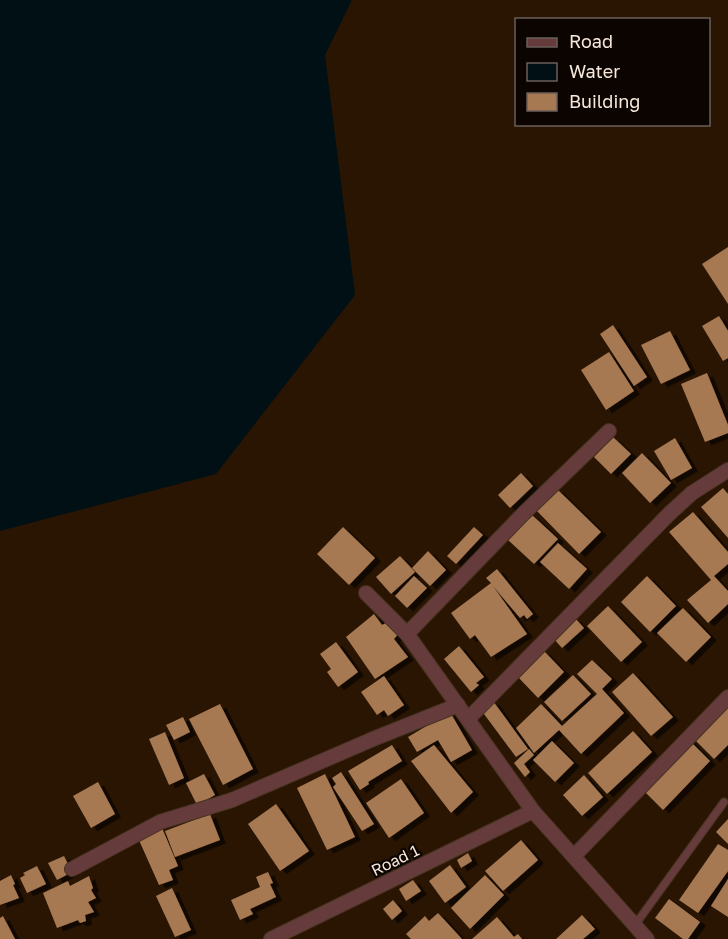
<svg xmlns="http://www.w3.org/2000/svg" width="728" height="939" font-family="'Golos Text',sans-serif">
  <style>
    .water { fill: #001014 }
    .building { fill: #a67952; filter: url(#shadow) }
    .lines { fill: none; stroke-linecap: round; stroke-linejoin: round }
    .lane-casing { stroke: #473321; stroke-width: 9 }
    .street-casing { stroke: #473321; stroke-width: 16 }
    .lane { stroke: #663b3c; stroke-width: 7 }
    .street { stroke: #663b3c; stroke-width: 14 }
    .labels { text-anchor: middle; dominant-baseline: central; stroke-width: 4.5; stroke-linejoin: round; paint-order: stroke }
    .street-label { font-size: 16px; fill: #f7e8dc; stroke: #0c0401 }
  </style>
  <defs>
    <filter id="shadow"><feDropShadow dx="6" dy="3.5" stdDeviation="0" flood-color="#0009"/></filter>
  </defs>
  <rect width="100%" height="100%" fill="#2a1502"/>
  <polygon class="water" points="0,0 352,0 325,55 355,295 216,474 0,531"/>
  <g class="building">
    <polygon points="728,247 728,304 702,264"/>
    <polygon points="719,316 728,331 728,358 723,361 702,326"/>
    <polygon points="613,325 647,377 634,386 600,334"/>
    <polygon points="670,331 690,370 661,384 641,345"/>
    <polygon points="609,352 634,391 606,410 581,370"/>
    <polygon points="707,373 728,425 728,433 705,442 681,384"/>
    <polygon points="613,437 631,454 611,474 594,457"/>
    <polygon points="675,438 692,468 671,480 654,451"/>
    <polygon points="642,453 671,483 650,503 622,473"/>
    <polygon points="521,473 533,486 510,508 498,495"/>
    <polygon points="723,488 728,494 728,538 701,507"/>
    <polygon points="557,489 601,532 579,554 536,510"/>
    <polygon points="693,512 728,552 728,564 714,576 728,591 728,604 708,623 687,600 711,580 669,532"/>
    <polygon points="532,515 558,539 534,564 508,540"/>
    <polygon points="343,527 375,558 349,585 317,554"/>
    <polygon points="474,527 483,535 456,564 447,556"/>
    <polygon points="558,543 587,569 569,589 540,562"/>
    <polygon points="428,551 446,570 430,586 412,568"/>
    <polygon points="400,556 415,572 391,594 376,577"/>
    <polygon points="497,569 533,614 527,619 524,615 520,618 493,586 527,634 491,657 475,635 470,639 451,613 491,583 486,578"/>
    <polygon points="414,576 427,588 407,608 395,596"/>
    <polygon points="647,576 676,606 650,632 621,602"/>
    <polygon points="608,606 642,642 621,662 587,626"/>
    <polygon points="683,608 711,637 686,662 657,633"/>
    <polygon points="374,614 382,625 386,623 398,634 394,639 408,657 375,679 346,637"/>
    <polygon points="575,618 584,628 562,648 553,638"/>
    <polygon points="336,642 358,672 338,687 327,672 331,669 320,654"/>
    <polygon points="459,646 484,677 476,683 479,685 471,692 444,659"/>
    <polygon points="544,651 564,672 538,698 518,677"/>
    <polygon points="592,660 612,679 602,689 624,713 581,754 559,730 534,753 516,728 541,704 562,726 597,694 577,674"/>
    <polygon points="633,673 673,717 651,736 612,692"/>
    <polygon points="573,675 591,694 562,721 544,702"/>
    <polygon points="384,676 404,705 388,716 384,710 377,715 361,692"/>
    <polygon points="493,701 528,749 516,757 481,710"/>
    <polygon points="220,704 253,769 223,785 189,719"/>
    <polygon points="728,706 728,745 714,759 696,741"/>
    <polygon points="450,712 472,750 451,762 438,740 417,752 408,737"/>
    <polygon points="183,717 190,732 174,740 166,725"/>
    <polygon points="633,731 652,752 607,794 588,773"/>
    <polygon points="165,732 184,778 169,785 149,739"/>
    <polygon points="688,739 710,761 663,810 641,788"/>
    <polygon points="552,741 574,763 555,782 533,760"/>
    <polygon points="392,745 402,761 368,782 369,784 360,790 348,771"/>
    <polygon points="434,745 473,792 451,813 411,761"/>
    <polygon points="529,749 534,755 524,764 530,772 525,777 514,763"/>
    <polygon points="341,772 374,824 362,831 333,787 336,784 332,778"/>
    <polygon points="204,774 215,795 197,805 186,783"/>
    <polygon points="325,774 355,837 327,850 297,788"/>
    <polygon points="584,775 603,797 582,816 563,795"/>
    <polygon points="401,779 424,813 389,838 366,803"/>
    <polygon points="98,782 115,814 91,828 73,796"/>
    <polygon points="276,804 309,851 280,871 248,824"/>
    <polygon points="210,814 220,840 175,857 165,831"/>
    <polygon points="728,819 728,844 716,832"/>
    <polygon points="162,828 178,866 169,870 173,880 159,885 138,838"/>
    <polygon points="521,840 538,860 503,891 485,871"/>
    <polygon points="718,844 728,850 728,871 698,913 679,900"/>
    <polygon points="468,853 472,861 461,868 457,860"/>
    <polygon points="64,856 72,872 57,880 48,863"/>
    <polygon points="450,865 466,887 445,903 429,881"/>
    <polygon points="37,866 46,884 27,893 20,878 25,875 23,873"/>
    <polygon points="268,872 273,883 270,884 276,897 250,909 253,914 240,920 231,900 260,887 256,877"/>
    <polygon points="11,875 15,884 13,885 19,898 0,905 0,881"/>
    <polygon points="485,875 504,895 470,929 451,908"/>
    <polygon points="89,876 93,888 91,890 96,898 88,902 94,912 85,915 86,921 80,923 78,920 57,928 43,893 68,881 70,886"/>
    <polygon points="728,879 728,917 711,906"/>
    <polygon points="413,880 421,891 406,901 399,889"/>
    <polygon points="172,888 191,930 175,937 156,896"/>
    <polygon points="669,899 700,922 688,939 683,939 655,918"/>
    <polygon points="393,900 402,911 392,920 383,909"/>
    <polygon points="438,913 462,939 411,939 406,934 425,916 429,921"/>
    <polygon points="582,915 595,929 583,939 556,939"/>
    <polygon points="3,916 15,939 0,939 0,918"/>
    <polygon points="497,917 514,937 518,934 522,939 472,939"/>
  </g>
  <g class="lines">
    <g class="lane-casing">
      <polyline id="lane" points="635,925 724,802"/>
    </g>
    <g class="street-casing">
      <g id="street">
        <polyline points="366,593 407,634 533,811 647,939"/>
        <polyline points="407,634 523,514 609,431"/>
        <polyline points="469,718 669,514 692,493 728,470"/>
        <polyline points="574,856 728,697"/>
        <polyline points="72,869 160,822 232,800 373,739 458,705"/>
        <polyline points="271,939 533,811"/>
      </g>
    </g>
    <use href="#lane" class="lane"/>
    <use href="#street" class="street"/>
  </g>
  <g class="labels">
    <g class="street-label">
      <text transform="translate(395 860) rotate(-26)">Road 1</text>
    </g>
  </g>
  <rect x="515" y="18" width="195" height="108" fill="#0c0401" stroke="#6a5f59" stroke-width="1.5"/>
  <rect x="527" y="38" width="30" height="9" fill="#663b3c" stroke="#6a5f59" stroke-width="1.5"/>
  <text x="569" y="48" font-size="18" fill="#f7e8dc">Road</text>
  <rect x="527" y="63" width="30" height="18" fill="#001014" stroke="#6a5f59" stroke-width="1.5"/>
  <text x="569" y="78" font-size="18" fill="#f7e8dc">Water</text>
  <rect x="527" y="93" width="30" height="18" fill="#a67952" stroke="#6a5f59" stroke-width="1.5"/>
  <text x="569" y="108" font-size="18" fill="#f7e8dc">Building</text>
</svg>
